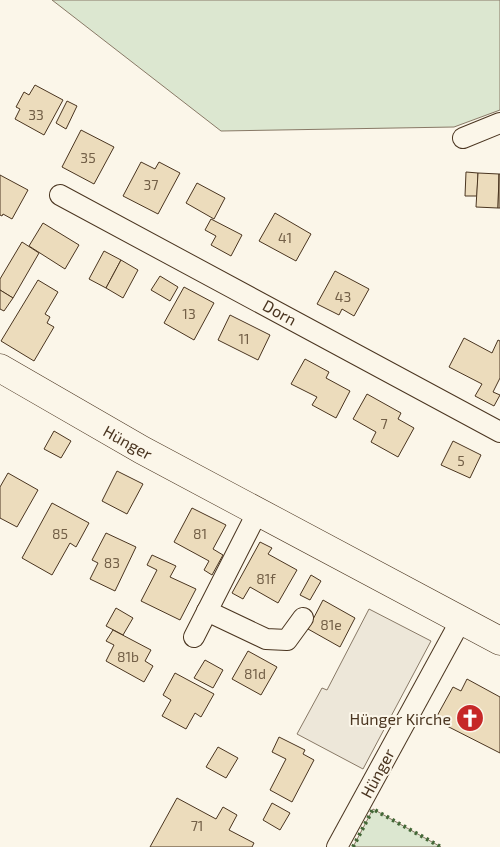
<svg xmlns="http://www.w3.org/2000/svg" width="500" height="847" font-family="'Exo 2',sans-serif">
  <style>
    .green { fill: #dce7d0; stroke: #887966 }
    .parking { fill: #ede7d9; stroke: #887966 }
    .building { fill: #ecdcbc; stroke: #4a3520 }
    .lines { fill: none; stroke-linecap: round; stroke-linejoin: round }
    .street-casing { stroke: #4a3520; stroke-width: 22 }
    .secondary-casing { stroke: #4a3520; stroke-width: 29 }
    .street { stroke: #fbf6e9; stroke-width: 20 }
    .secondary { stroke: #fbf6e9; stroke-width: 28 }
    .hedge { stroke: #436837; stroke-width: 4; stroke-dasharray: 2.5 4; stroke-linecap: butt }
    .labels { text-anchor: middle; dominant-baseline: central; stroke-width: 4; stroke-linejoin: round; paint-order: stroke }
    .number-label { font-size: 14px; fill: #725f47 }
    .street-label { font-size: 16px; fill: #4a3520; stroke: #fbf6e9 }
    .poi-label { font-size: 16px; fill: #4a3520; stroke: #fbf6e9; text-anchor: end }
  </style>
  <rect width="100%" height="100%" fill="#fbf6e9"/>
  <g class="green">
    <polygon points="52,0 500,0 500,110 454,127 221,131"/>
    <polygon points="373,809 441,847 353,847"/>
  </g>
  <polygon class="parking" points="369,609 431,641 363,769 297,734 322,688 327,690"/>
  <g class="building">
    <polygon points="35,85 63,100 44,135 15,119 20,109 16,107 24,92 29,95"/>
    <polygon points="67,101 77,106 66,129 56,123"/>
    <polygon points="81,130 114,147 94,184 62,167"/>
    <polygon points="141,162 155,169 159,162 180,173 158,214 123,196"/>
    <polygon points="466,172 478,173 477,196 465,196"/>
    <polygon points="478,173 499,174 498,208 476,207"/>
    <polygon points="499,174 500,174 500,208 498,208"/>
    <polygon points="0,175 28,190 12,219 3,214 2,216 0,215"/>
    <polygon points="197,183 225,198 214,219 186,203"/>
    <polygon points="275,213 311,234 296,261 259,241"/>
    <polygon points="211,219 242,235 231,256 211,245 216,236 205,230"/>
    <polygon points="43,223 79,245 65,269 29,246"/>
    <polygon points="22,242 39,253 13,298 0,290 0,279"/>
    <polygon points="104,251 121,260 106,288 89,279"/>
    <polygon points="121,260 138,270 123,298 106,288"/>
    <polygon points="335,271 369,289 354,316 342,309 339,315 317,304"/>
    <polygon points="160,276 178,287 170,301 151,290"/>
    <polygon points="38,280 58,292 45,314 50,317 47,323 54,327 34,361 1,341"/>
    <polygon points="184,287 214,303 194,340 164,323"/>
    <polygon points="0,290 13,298 4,311 0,309"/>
    <polygon points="230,315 270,335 258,360 218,340"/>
    <polygon points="464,338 492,353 498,340 500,341 500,378 493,392 500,395 494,406 475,396 482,384 449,367"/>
    <polygon points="305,359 329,372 326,378 350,391 336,418 312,405 317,397 291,384"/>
    <polygon points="367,394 401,413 398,419 414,428 398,457 371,442 376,432 353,419"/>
    <polygon points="54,431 71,441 61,458 44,449"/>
    <polygon points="453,441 481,455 470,478 441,465"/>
    <polygon points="117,471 143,484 127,514 102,501"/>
    <polygon points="8,473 38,490 17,527 0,518 0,487"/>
    <polygon points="52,503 89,523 76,547 70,543 52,575 22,558"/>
    <polygon points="192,508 226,525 213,549 223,555 212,575 204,570 209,561 174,542"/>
    <polygon points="106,533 136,547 115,591 90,579 98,563 92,560"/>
    <polygon points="260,542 272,548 268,554 297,570 278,603 250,587 243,599 232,593"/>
    <polygon points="152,555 176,566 170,577 196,589 180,620 141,601 157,570 147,565"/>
    <polygon points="311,575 321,581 310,600 300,595"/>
    <polygon points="323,600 355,618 340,647 308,629"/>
    <polygon points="116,608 133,618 123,635 106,626"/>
    <polygon points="113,630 151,650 145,661 153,666 144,682 106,661 114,645 106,641"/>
    <polygon points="248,651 277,667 261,695 232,679"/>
    <polygon points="205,660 223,670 213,688 194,678"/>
    <polygon points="175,673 214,694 201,717 195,713 186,729 162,716 171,700 163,695"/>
    <polygon points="467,679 500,697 500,753 443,724 445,721 437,716 453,687 461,691"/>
    <polygon points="279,737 305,750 303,754 314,760 292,802 270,790 286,759 272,752"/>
    <polygon points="218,747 238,758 226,778 206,767"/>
    <polygon points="177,798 216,819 223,807 237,815 229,830 254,843 252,847 150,847"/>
    <polygon points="272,803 290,813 280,830 263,820"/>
  </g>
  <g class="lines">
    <g class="street-casing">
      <g id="street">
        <polyline points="463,138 500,123"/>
        <polyline points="60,195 500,432"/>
        <polyline points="207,611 266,639 287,640 303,618"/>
        <polyline points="194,637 257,513"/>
        <polyline points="337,847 461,620"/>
      </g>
    </g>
    <g class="secondary-casing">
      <polyline id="secondary" points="0,368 142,450 500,641"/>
    </g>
    <use href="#street" class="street"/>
    <use href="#secondary" class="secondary"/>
    <polyline class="hedge" points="353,847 373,809 441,847"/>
  </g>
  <defs>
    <g id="church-disc" transform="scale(1.4375)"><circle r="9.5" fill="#c62828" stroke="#fbf6e9"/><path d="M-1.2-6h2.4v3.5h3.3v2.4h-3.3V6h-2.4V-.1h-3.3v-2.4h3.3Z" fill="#fff"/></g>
  </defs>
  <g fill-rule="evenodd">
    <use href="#church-disc" x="470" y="718"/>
  </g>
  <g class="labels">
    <g class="number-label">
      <text x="36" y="114">33</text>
      <text x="88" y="157">35</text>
      <text x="151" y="184">37</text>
      <text x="285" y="237">41</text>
      <text x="343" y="296">43</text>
      <text x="189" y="313">13</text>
      <text x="244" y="338">11</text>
      <text x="384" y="423">7</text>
      <text x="461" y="460">5</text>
      <text x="60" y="533">85</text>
      <text x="200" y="533">81</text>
      <text x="112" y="562">83</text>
      <text x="266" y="578">81f</text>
      <text x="331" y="624">81e</text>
      <text x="128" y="656">81b</text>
      <text x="255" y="673">81d</text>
      <text x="197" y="825">71</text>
    </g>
    <g class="street-label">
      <text transform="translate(280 312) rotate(29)">Dorn</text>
      <text transform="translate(128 442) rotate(29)">Hünger</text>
      <text transform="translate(377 773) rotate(-62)">Hünger</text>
    </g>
    <g class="poi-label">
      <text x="451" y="718">Hünger Kirche</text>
    </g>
  </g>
</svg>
